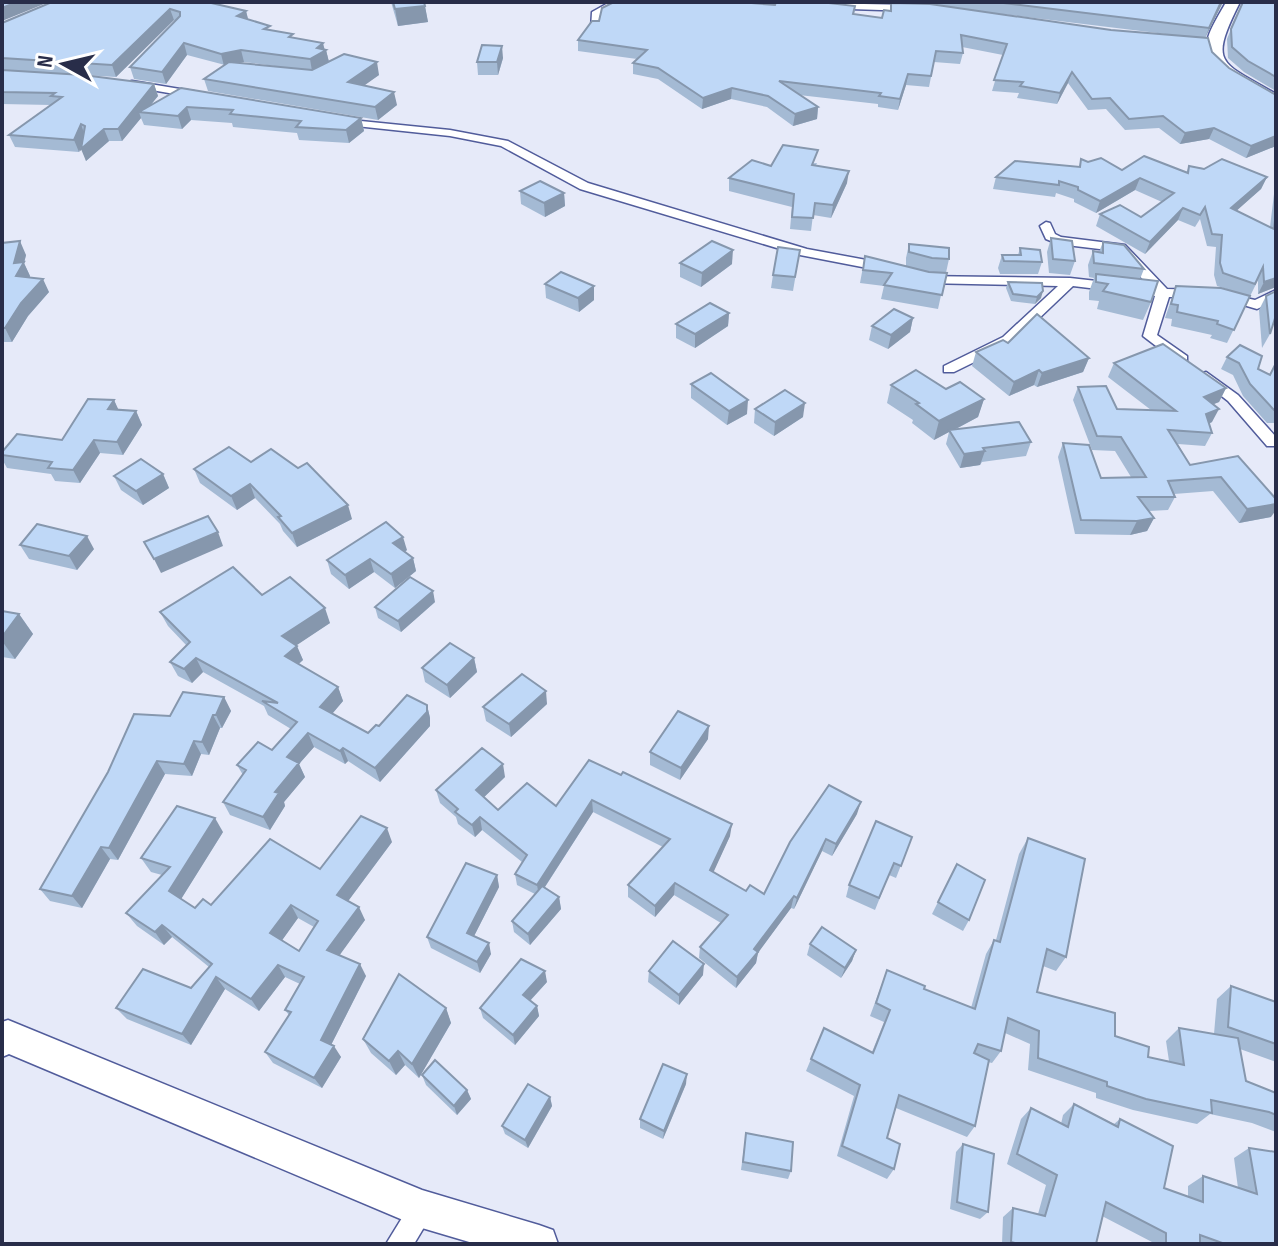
<svg xmlns="http://www.w3.org/2000/svg" width="1278" height="1246" font-family="'Sofia Sans Condensed',sans-serif">
  <style>
    .lines { fill: none; stroke-linecap: round; stroke-linejoin: round }
    .street-casing { stroke: #515c9b; stroke-width: 3 }
    .secondary-casing { stroke: #515c9b; stroke-width: 3 }
    .street { fill: #fff; fill-rule: evenodd }
    .secondary { fill: #fff; fill-rule: evenodd }
    .wall { fill: #a4bad4; fill-rule: evenodd }
    .shaded-wall { fill: #8697ad }
    .building { fill: #bfd8f7; stroke: #8697ad; stroke-width: 2; fill-rule: evenodd }
  </style>
  <rect width="100%" height="100%" fill="#e6eaf9"/>
  <g class="lines">
    <g class="street-casing">
      <g id="street">
        <polygon points="610,2 622,2 600,15 597,29 591,29 592,12"/>
        <polygon points="815,3 913,5 918,8 913,11 818,8 813,5"/>
        <polygon points="132,81 198,92 203,95 198,98 128,86 128,82"/>
        <polygon points="341,119 450,130 508,141 588,183 807,249 888,264 895,268 888,272 800,255 580,189 501,146 450,136 337,124 335,122"/>
        <polygon points="1046,222 1050,223 1055,234 1061,237 1125,245 1167,289 1202,290 1204,293 1197,297 1169,297 1157,335 1187,356 1187,362 1177,362 1143,336 1155,296 1073,286 1013,343 954,372 944,372 944,366 1003,337 1058,286 924,283 917,279 919,276 1070,278 1150,287 1116,251 1058,244 1046,239 1040,226"/>
        <polygon points="1276,290 1276,300 1257,309 1216,297 1223,293 1255,300"/>
        <polygon points="1206,372 1238,395 1276,437 1276,446 1267,446 1228,401 1201,380 1201,374"/>
        <polygon points="422,1196 431,1200 435,1209 414,1244 386,1244 413,1200"/>
      </g>
    </g>
    <g class="secondary-casing">
      <g id="secondary">
        <path d="M1226,2h14c-32,64 -20,59 36,92v12c-17,-5 -65,-34 -69,-52 -4,-17 12,-38 19,-52z"/>
        <polygon points="8,1020 422,1190 539,1225 553,1230 558,1244 476,1244 422,1228 9,1054 2,1057 2,1022"/>
      </g>
    </g>
    <use href="#street" class="street"/>
    <use href="#secondary" class="secondary"/>
  </g>
  <g class="wall">
    <path d="M53,2l193,9 2,8 23,11 55,20 3,12 50,13 -15,10 33,20 -19,15 -170,-29 -4,-12 21,-14 -38,-10 -21,29 -32,-5 -4,-12 45,-46 -1,-1 -58,57 -49,-3 87,10 4,12 -8,10 31,-18 180,30 3,13 -15,12 -50,-3 -2,-7 -64,-6 -1,-4 -41,-3 -9,9 -38,-4 -3,-7 -19,23h-13l-23,20 -4,-17 -3,8 -64,-5 -6,-12 42,-30 -49,-1v-81zM244,62l53,7 -60,-6z"/>
    <polygon points="391,2 424,2 428,22 398,26"/>
    <path d="M911,2h312l-18,36 7,14 17,16 47,27v51l-30,12 -37,-19 -29,5 -21,-16 -34,2 -19,-21 -18,1 -20,-27 -11,21 -40,-6 2,-5 -27,-2 11,-36 -41,-8 1,6 -3,11 -26,-2 -5,25 -23,-2 -8,25 -20,-3v-3l-79,-9 19,12 -1,12 -24,7 -26,-19 -36,-8 -29,10 -44,-30 -25,-5v-11l4,-4 -59,-8v-11l21,-19 32,-18 224,3 -1,8 28,4 8,-7 1,-8 32,1zM963,9l31,4 188,23 -71,-6z"/>
    <polygon points="1242,2 1276,2 1276,91 1244,72 1228,58 1227,39"/>
    <polygon points="503,58 498,75 478,75 477,62"/>
    <polygon points="1081,159 1088,162 1122,170 1186,173 1189,166 1267,177 1261,189 1236,211 1270,227 1274,194 1276,190 1276,287 1258,294 1258,280 1227,343 1210,338 1212,335 1171,326 1172,319 1165,318 1176,286 1239,293 1217,286 1214,275 1216,247 1207,246 1200,219 1195,227 1178,220 1145,254 1096,226 1100,214 1141,217 1162,202 1135,190 1096,213 1074,202 1074,199 1056,193 1055,197 993,189 996,177 1079,167"/>
    <polygon points="817,163 816,165 847,183 831,218 813,215 811,231 790,229 792,207 729,191 729,178 771,166"/>
    <polygon points="520,191 564,193 565,206 545,217 521,204"/>
    <polygon points="1051,238 1075,261 1070,275 1049,273 1047,252"/>
    <polygon points="1103,242 1144,269 1140,279 1151,302 1143,320 1097,309 1099,301 1089,300 1089,292 1094,278 1089,277 1088,265 1093,251 1099,252"/>
    <polygon points="2,243 26,255 24,263 30,276 30,277 49,292 28,316 12,342 2,342"/>
    <polygon points="909,244 949,259 938,309 881,299 884,286 860,283 865,256 906,266 906,258"/>
    <polygon points="1020,248 1042,262 1038,274 1000,274 998,268 1002,255 1018,255"/>
    <polygon points="800,250 793,291 771,288 773,275"/>
    <polygon points="680,263 732,264 701,287 680,277"/>
    <polygon points="1008,282 1041,298 1035,304 1011,301 1006,288"/>
    <polygon points="545,284 594,300 579,312 546,298"/>
    <polygon points="1266,296 1270,334 1262,348 1259,310"/>
    <polygon points="729,313 728,326 695,348 676,338 676,324"/>
    <polygon points="913,318 910,332 888,349 869,340 872,326"/>
    <polygon points="1008,343 1089,358 1083,372 1037,387 1034,385 1009,396 972,366 976,352"/>
    <polygon points="1227,357 1270,374 1276,363 1276,423 1267,423 1243,396 1233,375 1221,369"/>
    <polygon points="1114,363 1226,388 1219,402 1213,404 1212,422 1209,424 1212,433 1205,446 1178,444 1190,465 1238,456 1271,517 1239,523 1213,491 1174,494 1175,497 1168,510 1149,511 1154,518 1147,531 1130,535 1075,534 1058,457 1063,443 1101,478 1131,477 1115,451 1092,450 1073,400 1078,387 1117,409 1151,410 1108,377"/>
    <polygon points="691,384 747,414 727,425 691,398"/>
    <polygon points="891,385 946,389 984,399 978,417 954,430 1031,442 1026,456 982,462 980,465 960,468 946,444 949,432 934,440 912,423 913,420 887,403"/>
    <polygon points="114,400 118,410 136,411 142,425 123,455 100,453 80,483 55,481 51,474 7,468 2,459 2,452 62,440"/>
    <polygon points="755,409 803,417 774,436 754,423"/>
    <polygon points="251,462 352,519 297,547 283,531 280,524 255,498 237,510 200,483 194,469"/>
    <polygon points="163,474 169,488 143,505 121,490 114,476"/>
    <polygon points="20,545 94,549 77,570 29,559"/>
    <polygon points="407,550 405,552 413,558 416,571 395,588 374,572 349,589 331,574 327,560"/>
    <polygon points="262,595 330,623 296,645 303,660 299,664 338,687 343,701 332,714 368,733 379,726 427,705 430,718 430,726 380,782 348,761 345,764 314,747 299,764 305,777 284,802 285,806 270,830 230,815 223,802 243,775 237,765 272,750 291,729 268,715 264,706 203,672 192,683 178,676 170,662 187,646 168,626 160,612"/>
    <polygon points="435,602 401,632 378,618 375,607"/>
    <polygon points="2,611 19,614 33,634 15,659 2,657"/>
    <polygon points="474,658 477,672 450,698 425,682 422,668"/>
    <polygon points="224,697 231,711 222,728 220,728 209,755 201,754 192,776 165,774 118,860 110,859 82,908 50,901 40,889 108,772 170,716"/>
    <polygon points="547,704 511,737 486,721 483,707"/>
    <polygon points="708,739 680,780 650,765 650,752"/>
    <polygon points="589,760 730,836 713,872 746,891 764,894 790,842 857,814 832,856 822,851 794,909 791,908 758,952 756,963 736,988 699,958 700,947 721,923 674,895 655,917 628,897 628,885 663,847 593,812 545,887 559,897 561,909 530,945 514,932 512,921 535,894 517,885 515,874 522,862 482,830 475,837 458,824 456,817 440,803 436,790 505,777 484,797 498,810 556,806"/>
    <path d="M223,832l-42,67 14,9 16,-3 109,-36 72,-27 -44,59 17,19 -26,35 27,21 -35,69 10,12 -19,31 -49,-25 -8,-11 24,-37 -4,-5 15,-26 -15,-7 -26,34 -34,-22 -34,56 -64,-26 -11,-11 75,-20 18,-21 -37,-30 -8,8 -27,-19 -11,-13 36,-38 -11,-3 -10,-14zM298,918l16,9 -15,24 -17,-11z"/>
    <polygon points="912,837 896,878 889,875 875,910 846,897 849,885"/>
    <polygon points="1028,838 1066,957 1056,971 1043,966 1037,992 1115,1036 1148,1057 1169,1061 1166,1041 1179,1028 1214,1034 1217,999 1231,986 1276,1002 1276,1062 1240,1049 1246,1081 1276,1093 1276,1132 1252,1123 1210,1114 1197,1124 1133,1110 1096,1098 1096,1093 1028,1070 1030,1044 1005,1033 1001,1051 992,1063 988,1062 975,1126 967,1137 896,1108 887,1138 894,1169 887,1179 837,1156 854,1096 806,1071 811,1059 872,1052 884,1022 870,1016 887,970 924,989 971,1008 986,954 994,940 996,940 1019,854"/>
    <polygon points="957,864 969,920 963,931 932,914"/>
    <polygon points="497,875 499,887 474,936 491,954 480,973 431,948 427,937"/>
    <polygon points="810,944 856,950 852,961 841,978 807,955"/>
    <polygon points="649,971 703,975 679,1005 648,982"/>
    <polygon points="547,982 530,1001 537,1006 539,1016 515,1045 483,1018 480,1008"/>
    <polygon points="446,1008 451,1023 419,1078 405,1065 396,1075 371,1053 363,1039"/>
    <polygon points="422,1075 467,1090 471,1099 457,1115 426,1085"/>
    <polygon points="686,1084 663,1139 640,1128 640,1119"/>
    <polygon points="550,1097 552,1106 528,1148 505,1134 502,1126"/>
    <polygon points="1074,1104 1114,1124 1120,1119 1164,1188 1188,1197 1188,1186 1203,1176 1238,1188 1234,1158 1249,1148 1276,1244 1152,1244 1152,1242 1102,1216 1096,1244 1002,1244 1003,1217 1013,1208 1038,1214 1046,1185 1007,1164 1021,1119 1031,1108 1061,1124 1063,1115"/>
    <polygon points="746,1133 791,1171 788,1179 741,1170"/>
    <polygon points="963,1144 988,1212 980,1219 950,1209 956,1152"/>
  </g>
  <g class="shaded-wall">
    <polygon points="17,2 49,2 2,21 2,8"/>
    <polygon points="1221,2 1223,2 1205,38 1209,28"/>
    <polygon points="425,6 428,22 398,26 395,9"/>
    <polygon points="170,9 174,20 116,77 112,65"/>
    <polygon points="246,11 249,23 237,16"/>
    <polygon points="184,43 187,55 166,84 162,72"/>
    <polygon points="323,43 325,51 326,50 329,62 312,71 310,59 317,48"/>
    <polygon points="502,46 503,58 498,75 497,62"/>
    <polygon points="241,50 244,62 224,66 221,54"/>
    <polygon points="377,62 379,75 351,95 348,82"/>
    <polygon points="1072,72 1068,83 1057,104 1060,93"/>
    <polygon points="908,74 906,85 898,110 900,99"/>
    <polygon points="154,84 158,96 144,113 139,112 141,118 122,141 118,129"/>
    <polygon points="732,88 731,99 702,109 703,98"/>
    <polygon points="394,92 397,105 378,120 375,107"/>
    <polygon points="187,107 191,120 182,129 178,116"/>
    <polygon points="818,107 817,119 793,126 795,114"/>
    <polygon points="361,118 364,131 349,143 346,130"/>
    <polygon points="81,124 85,136 79,152 74,140"/>
    <polygon points="1214,128 1209,139 1180,144 1185,133"/>
    <polygon points="104,129 109,141 86,161 81,149"/>
    <polygon points="1276,136 1276,146 1246,158 1251,146"/>
    <polygon points="849,171 847,183 831,218 833,205"/>
    <polygon points="1267,177 1261,189 1226,220 1231,208"/>
    <polygon points="1140,178 1135,190 1096,213 1100,201"/>
    <polygon points="564,193 565,206 545,217 544,203"/>
    <polygon points="1183,208 1178,220 1145,254 1150,242"/>
    <polygon points="20,241 26,255 24,263 30,276 23,290 16,276 14,263"/>
    <polygon points="733,250 732,264 701,287 702,273"/>
    <polygon points="1276,278 1276,287 1258,294 1264,282"/>
    <polygon points="43,279 49,292 28,316 12,342 5,328 21,303"/>
    <polygon points="594,286 594,300 579,312 578,298"/>
    <polygon points="1043,291 1041,298 1035,304 1037,297"/>
    <polygon points="729,313 728,326 695,348 695,334"/>
    <polygon points="913,318 910,332 888,349 891,335"/>
    <polygon points="1089,358 1083,372 1037,387 1042,373"/>
    <polygon points="1039,370 1034,385 1009,396 1014,382"/>
    <polygon points="1226,388 1219,402 1197,411 1204,397"/>
    <polygon points="984,399 978,417 950,432 949,430 949,432 934,440 939,421"/>
    <polygon points="114,400 120,413 108,409"/>
    <polygon points="748,400 747,414 727,425 729,411"/>
    <polygon points="805,403 803,417 774,436 775,422"/>
    <polygon points="1219,409 1212,422 1199,428 1206,414"/>
    <polygon points="136,411 142,425 123,455 117,442"/>
    <polygon points="94,440 100,453 80,483 73,470"/>
    <polygon points="985,451 980,465 960,468 964,454"/>
    <polygon points="163,474 169,488 143,505 136,491"/>
    <polygon points="250,484 255,498 237,510 231,496"/>
    <polygon points="1276,504 1276,510 1271,517 1239,523 1247,509"/>
    <polygon points="348,505 352,519 297,547 292,533"/>
    <polygon points="1154,518 1147,531 1130,535 1137,521"/>
    <polygon points="218,532 223,546 161,573 154,559"/>
    <polygon points="87,536 94,549 77,570 69,556"/>
    <polygon points="403,537 407,550 397,557 393,543"/>
    <polygon points="413,558 416,571 395,588 391,574"/>
    <polygon points="370,559 374,572 349,589 345,575"/>
    <polygon points="433,591 435,602 401,632 398,621"/>
    <polygon points="325,608 330,623 288,651 282,636"/>
    <polygon points="19,614 33,634 15,659 2,641 2,637"/>
    <polygon points="297,646 303,660 291,670 285,656"/>
    <polygon points="196,658 203,672 192,683 184,669"/>
    <polygon points="474,658 477,672 450,698 447,685"/>
    <polygon points="338,687 343,701 326,721 320,707"/>
    <polygon points="546,691 547,704 511,737 509,724"/>
    <polygon points="224,697 231,711 222,728 216,715"/>
    <polygon points="427,705 430,718 430,726 380,782 375,768"/>
    <polygon points="213,715 220,728 209,755 202,742"/>
    <polygon points="709,726 708,739 680,780 681,768"/>
    <polygon points="308,733 314,747 299,764 305,777 284,802 285,806 270,830 263,817 275,792 287,757"/>
    <polygon points="194,741 201,754 192,776 184,764"/>
    <polygon points="343,748 348,761 345,764 340,751"/>
    <polygon points="157,761 165,774 118,860 109,848"/>
    <polygon points="503,764 505,777 479,802 476,790"/>
    <polygon points="592,800 593,812 539,896 537,885"/>
    <polygon points="861,802 857,814 832,856 836,844"/>
    <polygon points="480,817 482,830 475,837 472,825"/>
    <polygon points="215,818 223,832 178,904 169,891"/>
    <polygon points="732,824 730,836 709,882 710,870"/>
    <polygon points="387,828 392,842 343,908 337,895"/>
    <polygon points="826,839 822,851 794,909 797,898"/>
    <polygon points="101,847 110,859 82,908 72,896"/>
    <polygon points="497,875 499,887 470,944 467,933"/>
    <polygon points="675,883 674,895 655,917 655,906"/>
    <polygon points="794,896 791,908 758,953 756,963 736,988 737,977 754,949"/>
    <polygon points="559,897 561,909 530,945 528,934"/>
    <polygon points="291,905 298,918 278,946 270,933"/>
    <polygon points="359,907 365,920 334,963 327,950"/>
    <polygon points="162,925 172,937 164,945 155,932"/>
    <polygon points="489,943 491,954 480,973 477,962"/>
    <polygon points="856,950 852,961 841,978 845,968"/>
    <polygon points="360,964 366,976 328,1051 321,1040"/>
    <polygon points="704,964 703,975 679,1005 679,995"/>
    <polygon points="278,965 285,977 259,1011 251,999"/>
    <polygon points="545,971 547,982 525,1006 523,995"/>
    <polygon points="216,977 225,989 191,1045 182,1034"/>
    <polygon points="537,1006 539,1016 515,1045 513,1035"/>
    <polygon points="446,1008 451,1023 419,1078 412,1064"/>
    <polygon points="334,1046 341,1057 322,1088 314,1078"/>
    <polygon points="398,1051 405,1065 396,1075 389,1061"/>
    <polygon points="687,1074 686,1084 663,1139 664,1131"/>
    <polygon points="467,1090 471,1099 457,1115 454,1106"/>
    <polygon points="550,1097 552,1106 528,1148 525,1140"/>
  </g>
  <g class="building">
    <polygon points="2,2 17,2 2,8"/>
    <polygon points="52,2 207,2 246,11 237,16 270,26 264,29 293,34 289,37 323,43 317,48 326,50 310,59 241,50 221,54 184,43 162,72 130,67 180,16 180,12 170,9 112,65 2,58 2,23"/>
    <polygon points="393,2 424,2 425,6 395,9"/>
    <polygon points="614,2 739,2 775,5 776,2 820,2 855,6 853,14 882,18 884,10 891,11 891,3 930,4 1111,30 1208,38 1212,52 1229,68 1276,95 1276,136 1251,146 1214,128 1185,133 1163,116 1129,119 1110,98 1092,99 1072,72 1060,93 1020,86 1023,82 994,80 1007,44 961,35 963,53 936,51 931,76 908,74 900,99 879,96 881,93 779,81 818,107 795,114 768,96 732,88 703,98 658,68 633,63 647,50 578,40 592,21 599,21 602,8"/>
    <polygon points="995,2 1221,2 1209,28"/>
    <polygon points="1243,2 1276,2 1276,77 1248,61 1232,47 1231,29"/>
    <polygon points="482,45 502,46 497,62 477,62"/>
    <polygon points="344,54 377,62 348,82 394,92 375,107 204,79 229,62 312,70"/>
    <polygon points="2,70 83,75 154,84 118,129 104,129 81,149 85,126 81,124 74,140 9,135 62,97 51,96 55,93 2,92"/>
    <polygon points="181,88 361,118 346,130 296,127 301,121 230,114 233,110 187,107 178,116 139,112"/>
    <polygon points="783,145 818,150 812,165 849,171 833,205 815,203 813,218 792,217 794,194 729,178 752,160 771,166"/>
    <polygon points="1144,156 1188,173 1189,166 1204,169 1222,159 1267,177 1231,208 1274,229 1276,212 1276,278 1264,282 1263,267 1255,284 1223,273 1220,263 1222,235 1212,234 1205,207 1200,215 1183,208 1150,242 1100,214 1120,205 1141,217 1174,193 1140,178 1100,201 1078,190 1078,187 1059,181 1059,185 996,177 1015,161 1080,167 1081,159 1088,162 1101,158 1122,170"/>
    <polygon points="540,181 564,193 544,203 520,191"/>
    <polygon points="1051,238 1072,241 1075,261 1053,259"/>
    <polygon points="20,241 14,263 24,262 16,276 43,279 21,303 5,328 2,328 2,243"/>
    <polygon points="712,241 733,250 702,273 680,263"/>
    <polygon points="1103,242 1124,245 1144,269 1094,263 1093,251 1103,253"/>
    <polygon points="909,244 949,248 949,259 932,258 909,252"/>
    <polygon points="778,247 800,250 795,277 773,275"/>
    <polygon points="1020,248 1040,250 1042,262 1004,261 1002,255 1021,255"/>
    <polygon points="865,256 929,272 947,273 942,295 884,285 892,273 863,270"/>
    <polygon points="561,272 594,286 578,298 545,284"/>
    <polygon points="1096,274 1158,281 1151,302 1103,291 1108,284 1096,282"/>
    <polygon points="1008,282 1042,283 1043,291 1037,297 1013,294"/>
    <polygon points="1176,286 1221,288 1250,296 1234,330 1217,324 1218,321 1177,312 1178,305 1171,304"/>
    <polygon points="1276,291 1276,315 1270,334 1266,296"/>
    <polygon points="710,303 729,313 695,334 676,324"/>
    <polygon points="894,309 913,318 891,335 872,326"/>
    <polygon points="1037,314 1089,358 1042,373 1039,370 1014,382 976,352 1003,340 1008,343"/>
    <polygon points="1163,344 1226,388 1204,397 1219,409 1206,414 1212,433 1168,430 1190,465 1238,456 1276,499 1276,504 1247,509 1221,477 1168,481 1175,497 1138,497 1154,518 1137,521 1081,520 1063,443 1089,445 1101,478 1146,477 1121,437 1097,436 1078,387 1106,386 1117,409 1176,411 1114,363"/>
    <polygon points="1240,345 1262,356 1258,369 1270,375 1276,363 1276,411 1274,410 1250,384 1239,363 1227,357"/>
    <polygon points="916,370 946,389 960,382 984,399 939,421 916,404 919,403 891,385"/>
    <polygon points="711,373 748,400 729,411 691,384"/>
    <polygon points="785,390 805,403 775,422 755,409"/>
    <polygon points="88,399 114,400 108,409 136,411 117,442 94,440 73,470 48,468 52,462 2,455 2,452 17,434 62,440"/>
    <polygon points="1019,422 1031,442 983,448 985,451 964,454 949,430"/>
    <polygon points="229,447 251,462 271,449 298,468 307,463 348,505 292,533 278,517 281,516 250,484 231,496 194,469"/>
    <polygon points="141,459 163,474 136,491 114,476"/>
    <polygon points="208,516 218,532 154,559 144,542"/>
    <polygon points="386,522 403,537 393,543 413,558 391,574 370,559 345,575 327,560"/>
    <polygon points="37,524 87,536 69,556 20,545"/>
    <polygon points="233,567 262,595 290,577 325,608 282,636 297,646 285,656 338,687 320,707 368,733 376,725 379,726 407,695 427,705 427,712 375,768 343,748 340,751 308,733 287,757 299,763 275,792 279,793 263,817 223,802 246,770 237,765 258,742 272,750 297,722 262,701 278,703 196,658 184,669 170,662 190,642 160,612"/>
    <polygon points="410,577 433,591 398,621 375,607"/>
    <polygon points="2,611 19,614 2,637"/>
    <polygon points="450,643 474,658 447,685 422,668"/>
    <polygon points="522,674 546,691 509,724 483,707"/>
    <polygon points="183,692 224,697 216,715 213,715 202,742 194,741 184,764 157,761 109,848 101,847 72,896 40,889 108,772 134,714 170,716"/>
    <polygon points="678,711 709,726 681,768 650,752"/>
    <polygon points="482,748 503,764 476,790 498,810 527,783 556,806 589,760 621,775 623,772 732,824 710,870 746,891 750,885 764,894 790,842 829,785 861,802 836,844 826,839 797,898 794,896 754,949 758,952 737,977 700,947 728,915 675,883 655,906 628,885 670,839 592,800 537,885 515,874 527,855 480,817 472,825 455,812 458,809 436,790"/>
    <path d="M177,806l38,12 -46,73 26,17 8,-9 8,6 59,-66 50,30 41,-53 26,12 -50,67 22,12 -32,43 33,14 -39,76 13,6 -20,32 -49,-26 26,-40 -6,-2 19,-33 -26,-12 -27,34 -35,-22 -34,57 -66,-26 27,-39 48,19 21,-24 -50,-39 -7,7 -29,-19 44,-46 -29,-9zM291,905l27,16 -19,30 -29,-18z"/>
    <polygon points="876,821 912,837 901,866 894,863 879,898 849,885"/>
    <polygon points="1028,838 1085,859 1066,957 1047,949 1037,992 1115,1013 1115,1036 1149,1047 1148,1057 1184,1065 1179,1028 1238,1038 1246,1081 1276,1093 1276,1115 1269,1112 1211,1100 1212,1113 1146,1099 1107,1086 1107,1082 1038,1058 1039,1031 1008,1018 1001,1051 978,1044 974,1053 989,1060 975,1126 899,1095 887,1138 900,1144 894,1169 842,1146 860,1085 811,1059 824,1028 873,1053 890,1010 876,1003 887,970 925,986 924,989 975,1009 994,940 1000,942"/>
    <polygon points="466,863 497,875 467,933 489,943 477,962 427,937"/>
    <polygon points="957,864 985,880 969,920 938,902"/>
    <polygon points="542,886 559,897 528,934 512,921"/>
    <polygon points="822,927 856,950 845,968 810,944"/>
    <polygon points="673,941 704,964 679,995 649,971"/>
    <polygon points="521,959 545,971 523,995 537,1006 513,1035 480,1008"/>
    <polygon points="399,974 446,1008 412,1064 398,1051 389,1061 363,1039"/>
    <polygon points="1231,986 1276,1002 1276,1044 1228,1027"/>
    <polygon points="435,1060 467,1090 454,1106 422,1075"/>
    <polygon points="663,1064 687,1074 664,1131 640,1119"/>
    <polygon points="528,1084 550,1097 525,1140 502,1126"/>
    <polygon points="1074,1104 1118,1127 1120,1119 1173,1146 1164,1188 1203,1202 1203,1176 1257,1194 1249,1148 1276,1152 1276,1244 1225,1244 1200,1235 1200,1244 1166,1244 1166,1233 1106,1202 1096,1244 1019,1244 1011,1242 1013,1208 1045,1216 1057,1175 1017,1154 1031,1108 1068,1127"/>
    <polygon points="746,1133 793,1142 791,1171 743,1162"/>
    <polygon points="963,1144 994,1154 988,1212 957,1202"/>
  </g>
  <rect width="1278" height="1246" fill="none" stroke="#282d49" stroke-width="8"/>
  <g transform="translate(64 64) rotate(278)" stroke="#ffffff" stroke-width="6" paint-order="stroke">
  <path d="M0-6L14 30L0 20L-14 30Z" fill="#282d49"/>
  <text y="-12" font-size="22" font-weight="bold" text-anchor="middle" fill="#282d49">N</text>
  </g>
</svg>
